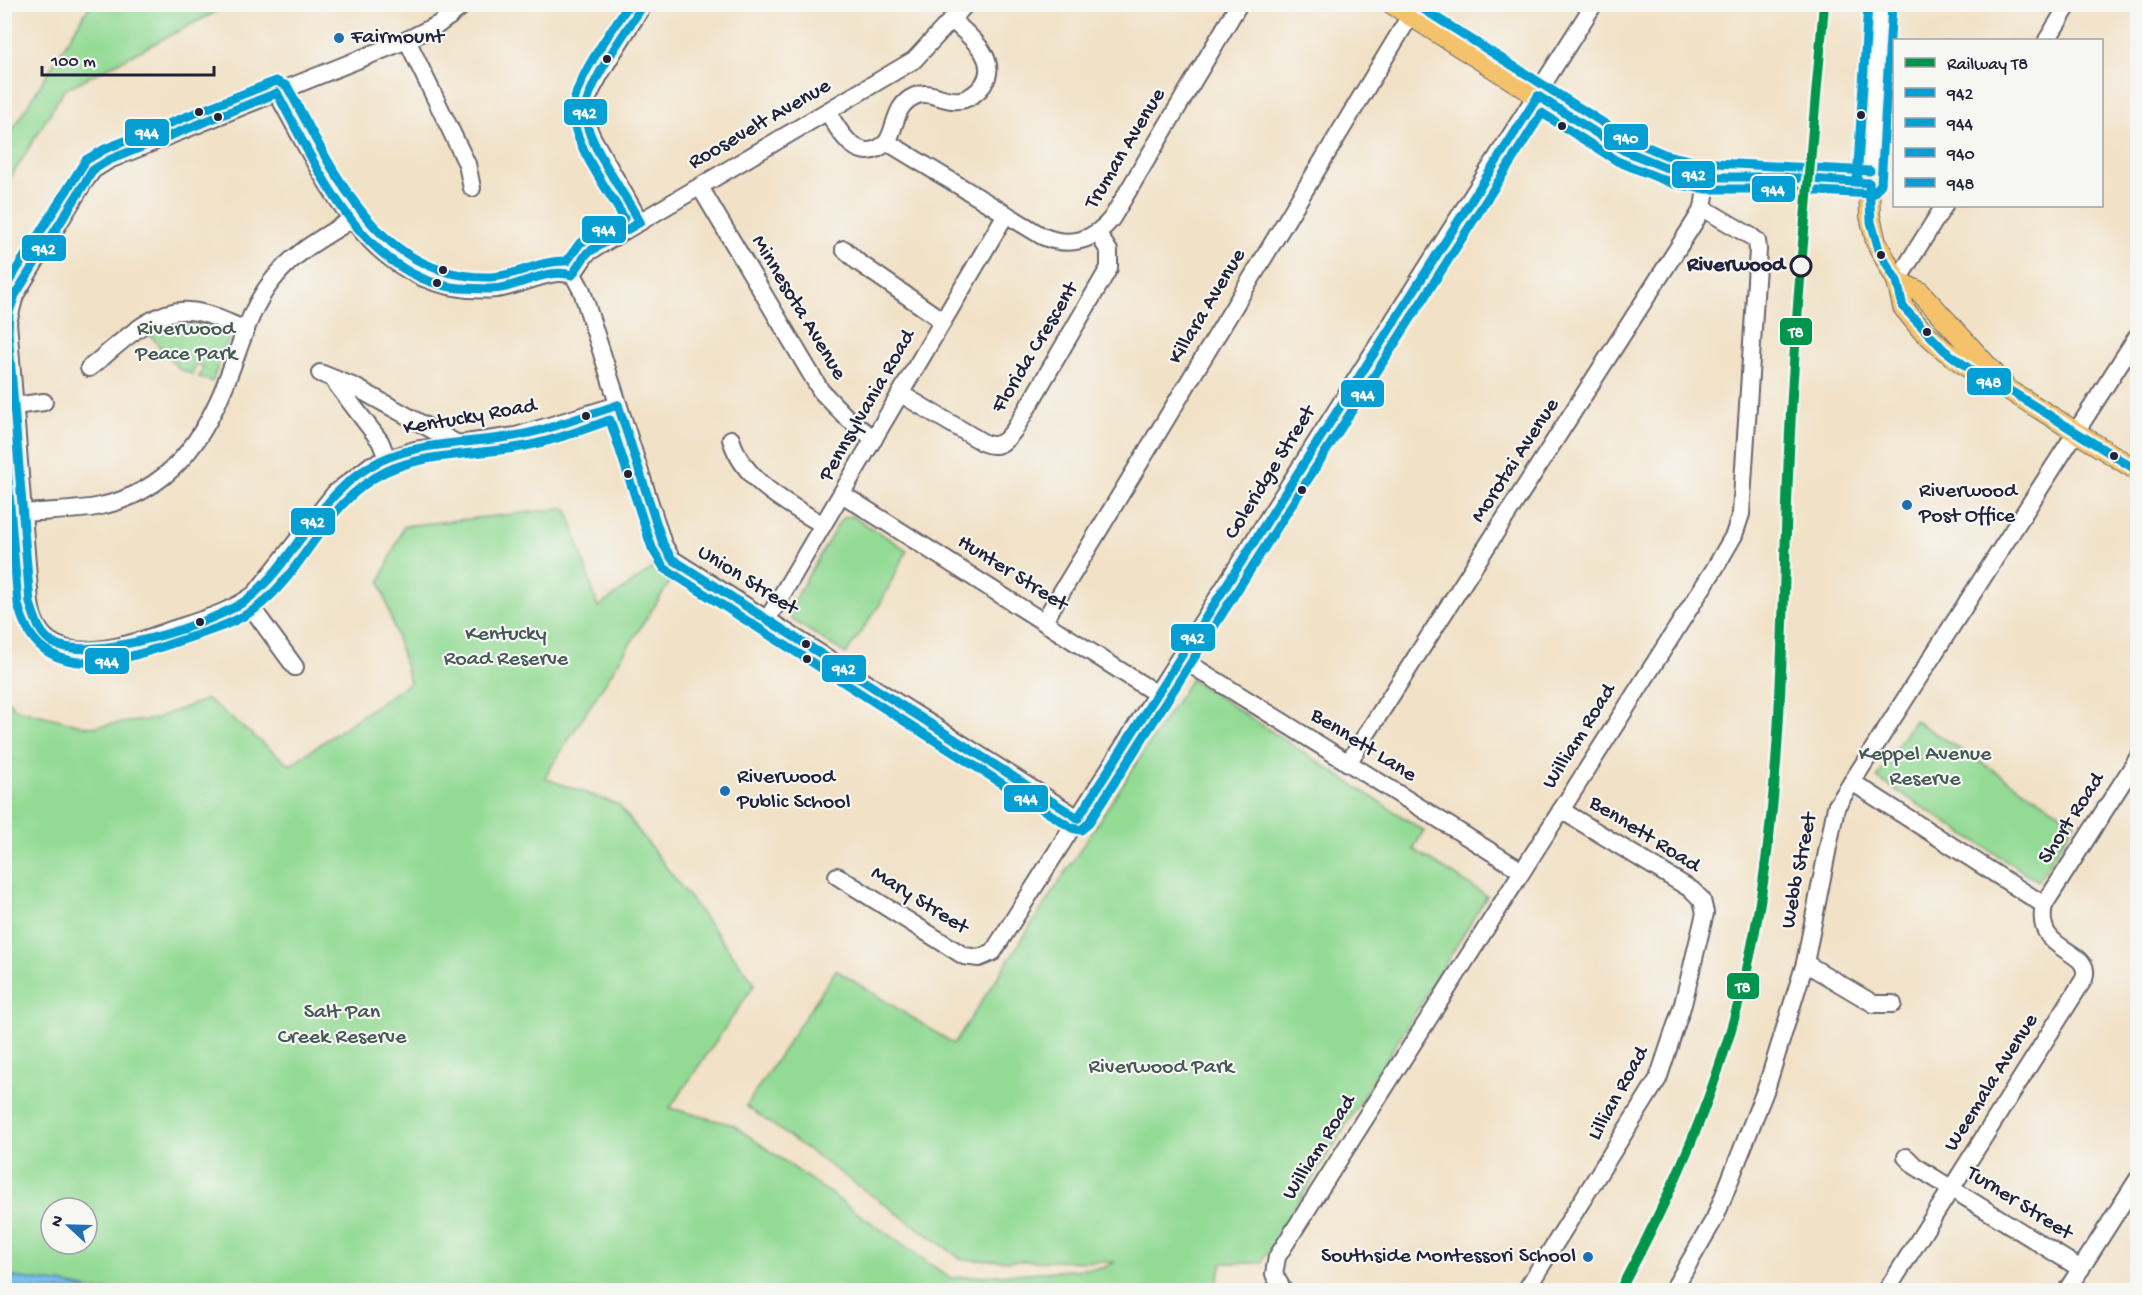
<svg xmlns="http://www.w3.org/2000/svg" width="2142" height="1295" font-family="'Gochi Hand',sans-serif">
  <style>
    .green { fill: #93da94; stroke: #5a7e68; stroke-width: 1.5; fill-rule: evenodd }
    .water { fill: #77bfef; stroke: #4c7095; stroke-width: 1.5 }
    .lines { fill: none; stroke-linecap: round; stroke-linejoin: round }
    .minor-casing { stroke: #6a656c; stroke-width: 20 }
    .major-casing { stroke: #6a656c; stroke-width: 22 }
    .minor { stroke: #fff; stroke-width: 16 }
    .major { stroke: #f3c26a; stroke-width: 20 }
    .bus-1-casing { stroke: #f6f6f2; stroke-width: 14 }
    .bus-2-casing { stroke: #f6f6f2; stroke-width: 14 }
    .bus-3-casing { stroke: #f6f6f2; stroke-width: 14 }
    .bus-4-casing { stroke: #f6f6f2; stroke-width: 14 }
    .bus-1 { stroke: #059fd4; stroke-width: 9 }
    .bus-2 { stroke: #059fd4; stroke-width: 9 }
    .bus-3 { stroke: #059fd4; stroke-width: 9 }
    .bus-4 { stroke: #059fd4; stroke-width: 9 }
    .rail-1-casing { stroke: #f6f6f2; stroke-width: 15 }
    .rail-1 { stroke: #00954c; stroke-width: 10 }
    .poi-dot { fill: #1f6fb2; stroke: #f6f6f2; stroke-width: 2 }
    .bus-dot { fill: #22223b; stroke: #f6f6f2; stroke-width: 2 }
    .stop-dot { fill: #f6f6f2; stroke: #22223b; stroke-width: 3 }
    .labels { text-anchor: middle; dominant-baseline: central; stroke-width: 4.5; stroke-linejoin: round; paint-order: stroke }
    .poi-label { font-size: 22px; fill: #22223b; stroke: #f6f6f2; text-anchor: start }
    .street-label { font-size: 22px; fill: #22223b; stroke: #f6f6f2 }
    .stop-label { font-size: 22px; font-weight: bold; fill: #22223b; stroke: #f6f6f2; text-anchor: end }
    .park-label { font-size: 22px; fill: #445956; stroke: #f6f6f2 }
    .line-badge { stroke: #f6f6f2; stroke-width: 2 }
    .badge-label { font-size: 16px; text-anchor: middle; font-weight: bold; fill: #fff }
  </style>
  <rect width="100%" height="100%" fill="#f6f6f2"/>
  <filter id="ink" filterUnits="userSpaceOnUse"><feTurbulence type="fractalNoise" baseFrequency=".0167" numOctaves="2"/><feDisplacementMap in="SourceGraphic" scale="12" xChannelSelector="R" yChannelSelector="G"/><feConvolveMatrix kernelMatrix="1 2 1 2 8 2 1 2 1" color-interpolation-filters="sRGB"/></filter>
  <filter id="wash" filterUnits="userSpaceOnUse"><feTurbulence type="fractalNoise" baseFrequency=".008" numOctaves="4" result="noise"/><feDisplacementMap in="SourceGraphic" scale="24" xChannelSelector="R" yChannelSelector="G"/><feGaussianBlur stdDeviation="1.35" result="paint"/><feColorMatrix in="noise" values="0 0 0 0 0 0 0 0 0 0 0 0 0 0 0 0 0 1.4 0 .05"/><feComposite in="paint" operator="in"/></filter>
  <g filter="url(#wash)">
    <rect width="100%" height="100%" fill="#f1e1c6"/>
    <g class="green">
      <polygon points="90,5 229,5 64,90 5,187 5,142"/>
      <polygon points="190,319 224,331 229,338 212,382 199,377 204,367 196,364 192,374 179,369 145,329 167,320"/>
      <polygon points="5,456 14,576 5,576"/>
      <path d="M567,508l31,99 58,-41 15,14 -127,198 75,27 136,179 -85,124 63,17 217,153 153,-10 12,-6 -152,-2 -217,-154 90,-136 118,74 237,-365 233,152 -11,18 74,47 -226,367h-39l-7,27h-1122l-28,-6 -60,-8 -1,-580 12,13 73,18 65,-8 53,-20 83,66 120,-83 -30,-101 24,-55zM51,1208h36v36h-36z"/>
      <polygon points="852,516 907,550 880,604 846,654 791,619 789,609 840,521 844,517"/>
      <polygon points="1914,720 2075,822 2038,881 1877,778"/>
    </g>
    <polygon class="water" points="5,1276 65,1284 93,1290 5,1290"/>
  </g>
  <g filter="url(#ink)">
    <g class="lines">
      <g class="minor-casing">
        <g id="minor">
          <polyline points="440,4 449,17"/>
          <path d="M465,4l-26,20 -32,16 -298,120 -16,10 -11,15 -67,110 -7,27 22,281c10,76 100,42 144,26 28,-9 57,-17 81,-35l80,-101 36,-28 44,-15 101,-14 102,-31"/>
          <path d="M952,20c17,16 49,39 31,65 -5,7 -14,14 -23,15 -16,3 -29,-11 -45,-4 -21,9 -18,30 -28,46l155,94c27,12 52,5 70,-18l127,-214"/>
          <polyline points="407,40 467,164 472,188"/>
          <polyline points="2047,40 2069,4"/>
          <path d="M277,93c50,89 96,206 219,196 24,-2 57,-24 78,-13l8,15 81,253 9,15 406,259"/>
          <path d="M828,112c12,22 32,55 59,30"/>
          <polyline points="1869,183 1880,4"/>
          <polyline points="700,187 821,391 846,417 874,439"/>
          <path d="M640,222l-47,-83c-5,-10 -10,-21 -8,-32 4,-21 45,-81 59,-103"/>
          <polyline points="844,249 858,262 943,321"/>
          <polyline points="572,275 587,253 914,60 966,4"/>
          <polyline points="1897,281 1944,206"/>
          <path d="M89,368c27,-20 63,-61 100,-57 19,1 39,12 57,19"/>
          <polyline points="320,373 355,387 456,443"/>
          <polyline points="334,381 380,441 387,458"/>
          <path d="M901,394l83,49c15,6 22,-2 31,-14l94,-161v-17l-11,-17"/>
          <polyline points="14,406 44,402"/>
          <path d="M731,439c13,43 56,64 92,86"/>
          <polyline points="842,494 1157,694"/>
          <path d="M23,513c24,-2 49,-2 73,-6 74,-14 110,-69 134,-135 12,-31 21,-65 42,-91 21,-28 50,-43 79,-61"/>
          <polyline points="246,600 295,667"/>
          <polyline points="767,620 1006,214"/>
          <polyline points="1044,621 1410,16"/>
          <polyline points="1180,658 1522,871"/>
          <polyline points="1348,763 1694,223 1703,208 1708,177"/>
          <polyline points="1852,782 2044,905"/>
          <polyline points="837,876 964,956 979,958 993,952 1594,4"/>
          <polyline points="1805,963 1874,1004 1893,1004"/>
          <polyline points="1906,1157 1915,1166 2081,1269"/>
          <polyline points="1283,1290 1274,1274 1277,1257 1715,568 1734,535 1741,514 1758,250 1757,241 1752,237 1703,208"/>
          <polyline points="1526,1290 1658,1079 1683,1004 1705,913 1702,900 1692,890 1561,810"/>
          <polyline points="1673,1290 1715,1218 1767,1086 1805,963 1836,807 2138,335"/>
          <path d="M1887,1290l197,-311c10,-32 -51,-24 -40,-74l94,-147"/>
          <polyline points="2067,1290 2138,1179"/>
        </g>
      </g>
      <g class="major-casing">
        <g id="major">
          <path d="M1392,4l231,146c58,30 86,25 148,27 33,1 65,4 98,6l1,33 6,26 21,39 6,26 17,21 24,22 38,28 27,12 129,81"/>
          <polyline points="1897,281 1920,292 2003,383"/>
        </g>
      </g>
      <use href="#minor" class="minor"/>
      <use href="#major" class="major"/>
      <g class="bus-1-casing">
        <g id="bus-1">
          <path d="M277,93l-168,67 -16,10 -78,125 -6,17 -1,20 22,271c5,14 8,30 22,39 35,23 166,-19 197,-44 50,-41 70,-108 131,-137 41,-20 90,-17 134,-25 35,-6 70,-20 104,-31"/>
          <path d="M277,93c39,72 83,178 174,194 12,2 25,1 37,2 29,1 55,-22 84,-14"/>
          <polyline points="1538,96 1623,150 1677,172 1708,177 1781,177 1869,183"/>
          <polyline points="1869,183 1871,222 1880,253"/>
          <path d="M640,222c-14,-25 -54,-82 -55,-107 -2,-26 44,-88 59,-111"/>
          <polyline points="572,275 587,253 640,222"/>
          <polyline points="618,405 663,544 672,559 1078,818"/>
          <polyline points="1078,818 1538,96"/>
        </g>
      </g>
      <g class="bus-2-casing">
        <g id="bus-2">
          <path d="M4,289l82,-129 19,-11 171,-68 11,5c47,85 90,194 204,191 26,-1 49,-17 76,-16l13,-18 44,-25c-16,-28 -50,-73 -51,-104 -2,-31 39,-83 56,-110"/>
          <path d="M4,431l14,173c21,85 100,58 161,37 26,-9 53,-16 76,-32 51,-38 70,-108 130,-137 40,-19 87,-17 129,-24 33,-5 65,-17 96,-28l42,128 12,20 408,260 9,2 7,-6 454,-711 75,48 57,23 33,5h74l92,5 8,-10 11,-179"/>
        </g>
      </g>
      <g class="bus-3-casing">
        <g id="bus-3">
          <polyline points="1415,4 1629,139 1666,155 1697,162 1870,171"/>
          <polyline points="1857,182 1868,4"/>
        </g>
      </g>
      <g class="bus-4-casing">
        <polyline id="bus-4" points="1880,253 1897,281 1903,307 1944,350 1982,378 2009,390 2138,471"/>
      </g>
      <use href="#bus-1" class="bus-1"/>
      <use href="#bus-2" class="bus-2"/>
      <use href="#bus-3" class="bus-3"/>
      <use href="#bus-4" class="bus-4"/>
      <g class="rail-1-casing">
        <path id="rail-1" d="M1620,1290c59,-109 107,-222 132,-344 34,-168 29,-343 38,-514 7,-143 22,-285 34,-428"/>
      </g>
      <use href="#rail-1" class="rail-1"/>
    </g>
  </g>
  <g class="poi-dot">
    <circle cx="339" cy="38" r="6"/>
    <circle cx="1907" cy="505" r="6"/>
    <circle cx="725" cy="791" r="6"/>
    <circle cx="1588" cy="1257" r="6"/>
  </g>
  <g class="bus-dot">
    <circle cx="607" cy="59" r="5"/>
    <circle cx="199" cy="112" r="5"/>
    <circle cx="1861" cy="115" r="5"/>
    <circle cx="218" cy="117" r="5"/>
    <circle cx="1562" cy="126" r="5"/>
    <circle cx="1881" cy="255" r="5"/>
    <circle cx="443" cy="270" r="5"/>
    <circle cx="437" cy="283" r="5"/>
    <circle cx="1927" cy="332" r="5"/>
    <circle cx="586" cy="416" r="5"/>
    <circle cx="2114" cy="456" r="5"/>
    <circle cx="628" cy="474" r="5"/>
    <circle cx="1302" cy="490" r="5"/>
    <circle cx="200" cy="622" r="5"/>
    <circle cx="806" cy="644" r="5"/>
    <circle cx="807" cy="659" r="5"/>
  </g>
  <circle class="stop-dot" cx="1801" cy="266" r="10"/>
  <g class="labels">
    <g class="poi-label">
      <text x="351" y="38">Fairmount</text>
      <text x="1919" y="492">Riverwood<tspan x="1919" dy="25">Post Office</tspan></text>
      <text x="737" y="778">Riverwood<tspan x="737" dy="25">Public School</tspan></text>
      <text x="1576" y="1257" text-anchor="end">Southside Montessori School</text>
    </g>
    <g class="street-label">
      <text transform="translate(760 125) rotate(-30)">Roosevelt Avenue</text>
      <text transform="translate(1126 149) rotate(-59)">Truman Avenue</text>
      <text transform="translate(1208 307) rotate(-59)">Killara Avenue</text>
      <text transform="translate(798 308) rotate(59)">Minnesota Avenue</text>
      <text transform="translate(1036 348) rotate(-59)">Florida Crescent</text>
      <text transform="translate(868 406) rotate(-60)">Pennsylvania Road</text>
      <text transform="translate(470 418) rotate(-10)">Kentucky Road</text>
      <text transform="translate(1516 461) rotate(-57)">Morotai Avenue</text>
      <text transform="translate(1271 473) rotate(-58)">Coleridge Street</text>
      <text transform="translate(1012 574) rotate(32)">Hunter Street</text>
      <text transform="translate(747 581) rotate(32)">Union Street</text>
      <text transform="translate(1580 737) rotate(-58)">William Road</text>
      <text transform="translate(1363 746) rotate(32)">Bennett Lane</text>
      <text transform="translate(2072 819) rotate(-57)">Short Road</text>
      <text transform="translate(1644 835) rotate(32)">Bennett Road</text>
      <text transform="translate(1800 871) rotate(-79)">Webb Street</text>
      <text transform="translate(919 901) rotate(32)">Mary Street</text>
      <text transform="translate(1992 1083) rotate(-58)">Weemala Avenue</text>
      <text transform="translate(1619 1094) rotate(-61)">Lillian Road</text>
      <text transform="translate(1320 1148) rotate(-58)">William Road</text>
      <text transform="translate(2019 1204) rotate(32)">Turner Street</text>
    </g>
    <g class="stop-label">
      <text x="1785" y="266">Riverwood</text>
    </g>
    <g class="park-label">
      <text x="186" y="330">Riverwood<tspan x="186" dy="25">Peace Park</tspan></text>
      <text x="506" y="635">Kentucky<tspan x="506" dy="25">Road Reserve</tspan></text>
      <text x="1925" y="755">Keppel Avenue<tspan x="1925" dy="25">Reserve</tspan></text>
      <text x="342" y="1013">Salt Pan<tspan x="342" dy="25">Creek Reserve</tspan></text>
      <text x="1161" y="1068">Riverwood Park</text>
    </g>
  </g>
  <g class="line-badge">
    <rect x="563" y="98" width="45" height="28" rx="6" fill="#059fd4"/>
    <rect x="124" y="118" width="46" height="29" rx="6" fill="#059fd4"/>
    <rect x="1603" y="123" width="46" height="28" rx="6" fill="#059fd4"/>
    <rect x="1671" y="160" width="45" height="29" rx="6" fill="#059fd4"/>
    <rect x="1751" y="175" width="45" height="28" rx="6" fill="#059fd4"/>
    <rect x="581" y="215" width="46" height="29" rx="6" fill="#059fd4"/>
    <rect x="21" y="234" width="46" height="28" rx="6" fill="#059fd4"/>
    <rect x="1779" y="317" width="34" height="29" rx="6" fill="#00954c"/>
    <rect x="1966" y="367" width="46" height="29" rx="6" fill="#059fd4"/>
    <rect x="1340" y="379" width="45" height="29" rx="6" fill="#059fd4"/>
    <rect x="290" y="507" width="46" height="29" rx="6" fill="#059fd4"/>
    <rect x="1170" y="623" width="46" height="29" rx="6" fill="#059fd4"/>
    <rect x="84" y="647" width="46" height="28" rx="6" fill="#059fd4"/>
    <rect x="821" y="654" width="46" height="29" rx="6" fill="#059fd4"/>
    <rect x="1003" y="784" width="46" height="29" rx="6" fill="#059fd4"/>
    <rect x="1726" y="972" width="34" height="28" rx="6" fill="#00954c"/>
  </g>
  <g class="badge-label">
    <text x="585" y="118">942</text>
    <text x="147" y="138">944</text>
    <text x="1626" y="143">940</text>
    <text x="1694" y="180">942</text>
    <text x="1773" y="195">944</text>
    <text x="604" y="235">944</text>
    <text x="44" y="254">942</text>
    <text x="1796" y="337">T8</text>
    <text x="1989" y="387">948</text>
    <text x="1363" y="400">944</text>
    <text x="313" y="527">942</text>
    <text x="1193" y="643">942</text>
    <text x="107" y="667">944</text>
    <text x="844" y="674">942</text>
    <text x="1026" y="804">944</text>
    <text x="1743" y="992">T8</text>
  </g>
  <rect width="2142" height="1295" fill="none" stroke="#f6f6f2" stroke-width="24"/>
  <rect x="1893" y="39" width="210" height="168" fill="#f6f6f2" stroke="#a1a1a9" stroke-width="1.5"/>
  <rect x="1905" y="58" width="30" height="9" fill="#00954c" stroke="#a1a1a9" stroke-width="1.5"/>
  <text x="1947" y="69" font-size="18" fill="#22223b">Railway T8</text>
  <rect x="1905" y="88" width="30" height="9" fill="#059fd4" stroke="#a1a1a9" stroke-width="1.5"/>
  <text x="1947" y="99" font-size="18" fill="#22223b">942</text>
  <rect x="1905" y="118" width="30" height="9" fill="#059fd4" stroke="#a1a1a9" stroke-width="1.5"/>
  <text x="1947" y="129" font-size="18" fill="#22223b">944</text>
  <rect x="1905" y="148" width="30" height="9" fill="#059fd4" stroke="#a1a1a9" stroke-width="1.5"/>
  <text x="1947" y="159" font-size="18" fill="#22223b">940</text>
  <rect x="1905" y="178" width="30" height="9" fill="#059fd4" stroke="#a1a1a9" stroke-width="1.5"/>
  <text x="1947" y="189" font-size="18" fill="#22223b">948</text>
  <g transform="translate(69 1226) rotate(292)"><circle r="28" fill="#f6f6f2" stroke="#a1a1a9" stroke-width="1.5"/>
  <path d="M0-4.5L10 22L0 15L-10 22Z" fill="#1f6fb2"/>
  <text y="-9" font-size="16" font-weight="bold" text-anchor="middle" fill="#22223b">N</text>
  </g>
  <path d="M42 66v9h172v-9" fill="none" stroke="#22223b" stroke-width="3"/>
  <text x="51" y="66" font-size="18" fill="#22223b" stroke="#f6f6f2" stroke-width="4.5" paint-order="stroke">100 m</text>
</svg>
